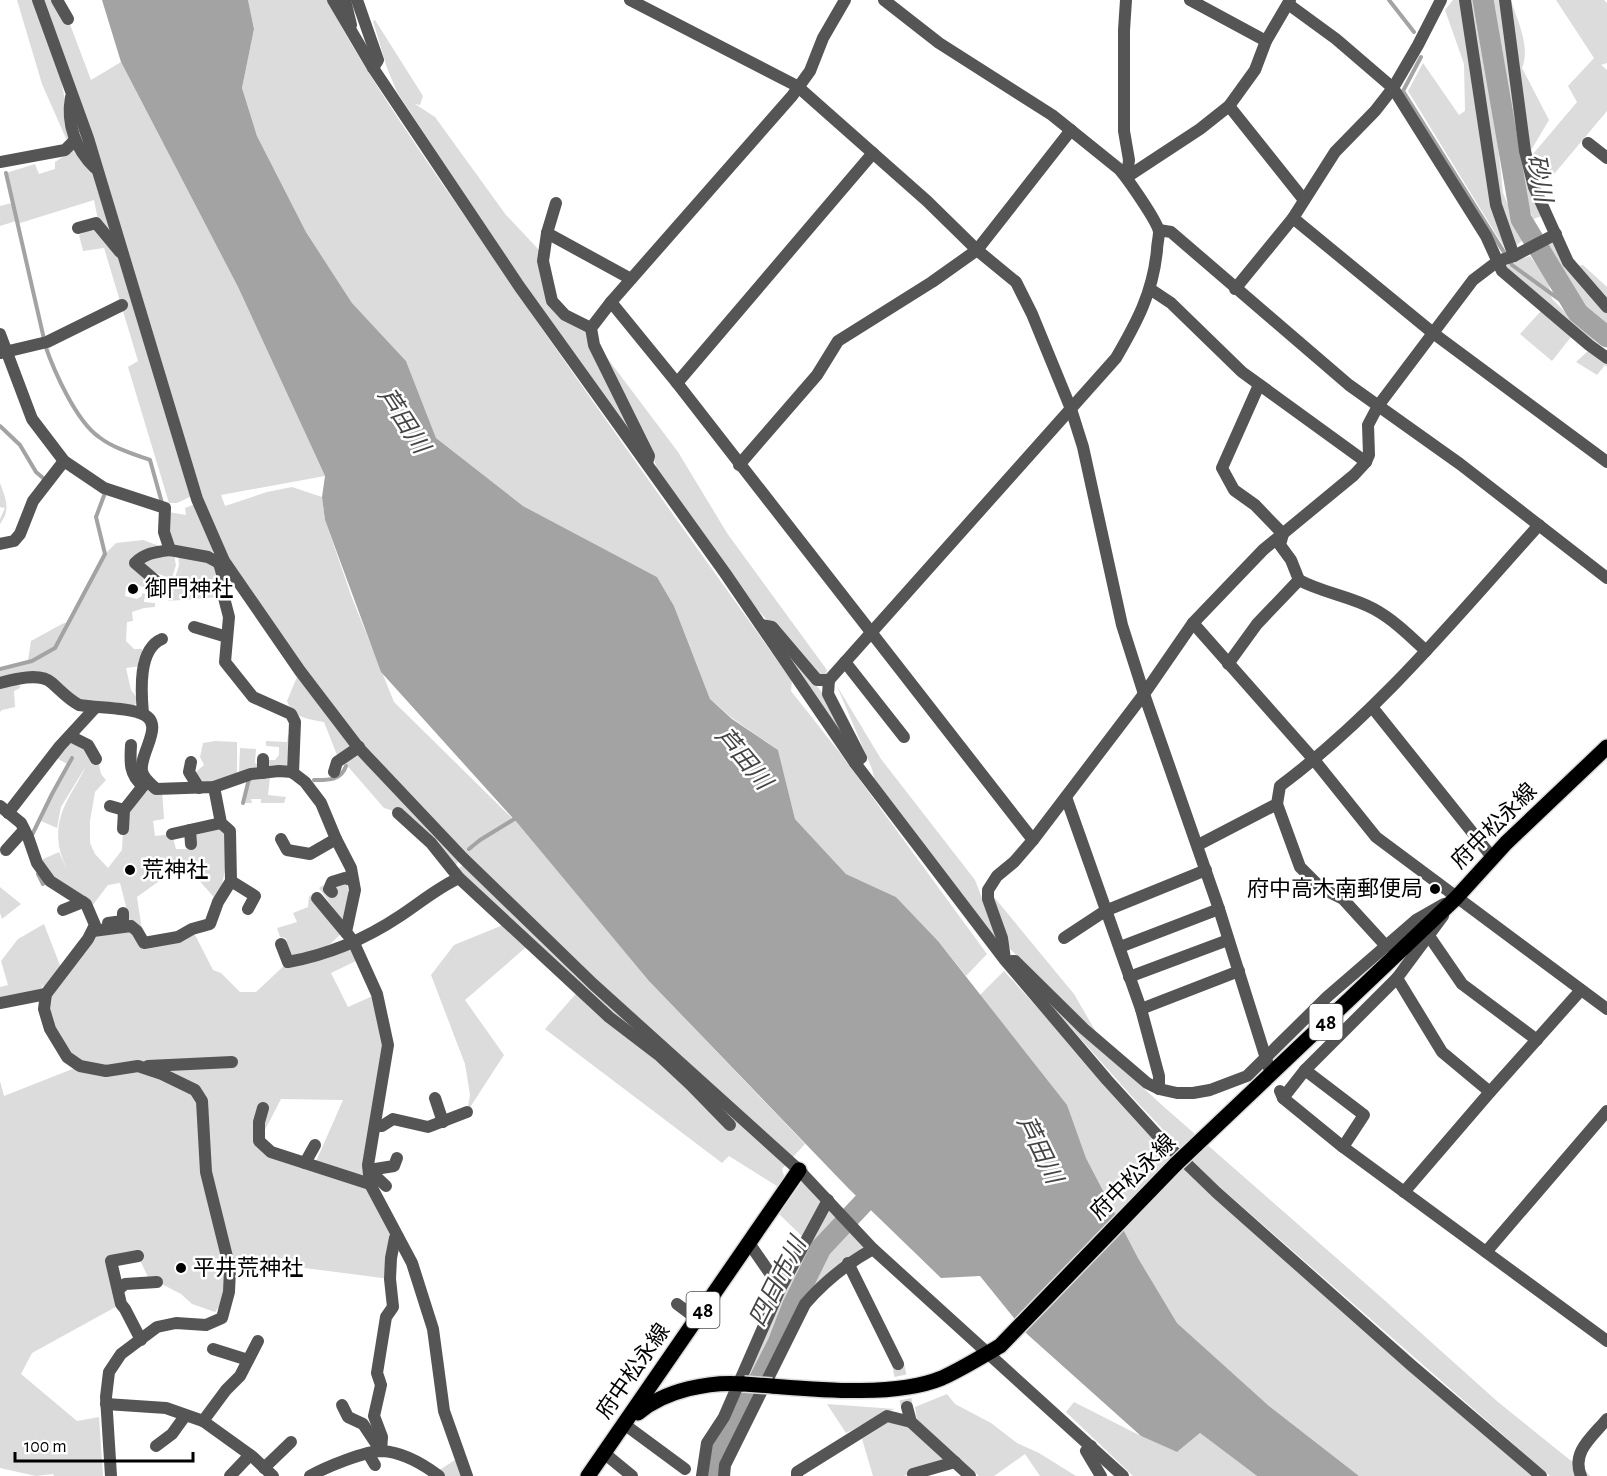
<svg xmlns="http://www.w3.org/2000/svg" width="1607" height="1476" font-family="'Alegreya Sans','Noto Sans JP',sans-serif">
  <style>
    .green { fill: #dcdcdc; fill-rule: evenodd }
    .water { fill: #a3a3a3 }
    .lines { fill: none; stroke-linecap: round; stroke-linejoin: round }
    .stream { stroke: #a3a3a3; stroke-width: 4 }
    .river { stroke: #a3a3a3; stroke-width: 21 }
    .minor-tunnel { stroke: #d9d9d9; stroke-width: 12; stroke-dasharray: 12 6; stroke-linecap: butt }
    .primary-casing { stroke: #dbdbdb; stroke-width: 18 }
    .minor { stroke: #555; stroke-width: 12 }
    .tertiary { stroke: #555; stroke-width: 12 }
    .primary { stroke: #000; stroke-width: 15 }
    .primary-bridge-casing { stroke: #dbdbdb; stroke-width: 18; stroke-linecap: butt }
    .primary-bridge { stroke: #000; stroke-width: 15 }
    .poi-dot { fill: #000; stroke: #fff; stroke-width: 2 }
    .labels { text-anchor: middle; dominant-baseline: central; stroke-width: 5; stroke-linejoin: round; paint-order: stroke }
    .shield { fill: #fff; stroke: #4c4c4c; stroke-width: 1.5 }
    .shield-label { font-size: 21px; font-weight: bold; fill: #000 }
    .poi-label { font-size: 22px; fill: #000; stroke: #fff; text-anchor: start }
    .street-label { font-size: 22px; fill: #000; stroke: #fff }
    .water-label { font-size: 24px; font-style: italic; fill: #444; stroke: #fff }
  </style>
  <rect width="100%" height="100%" fill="#fff"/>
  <g class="green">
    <polygon points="17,0 33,0 61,79 72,138 68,143 42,84"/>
    <polygon points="38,0 57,0 68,19 91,80 121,62 238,287 325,476 221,495 225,506 267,492 292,487 322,497 325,520 352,598 394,702 519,825 651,983 805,1144 782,1169 785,1179 780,1188 729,1156 722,1163 545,1029 580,989 531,943 465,1000 504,1055 467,1112 470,1095 465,1064 431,975 454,945 508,923 455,871 467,862 359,747 267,624 192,496 177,503 169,503 128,367 138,361 104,248 83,251 79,235 93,228 100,230 94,200 17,224 6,173 35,164 39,174 55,169 55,162 70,152 72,93"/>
    <path d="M248,0h79c44,84 101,162 154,240 101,149 207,295 311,441l-1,10 49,62 147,201 -21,22 -28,-35 -42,-44 -50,-23 -51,-55 -17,-69 -46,-32 -22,-19 -36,-93 -17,-29 -134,-71 -87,-68 -30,-77 -54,-58 -46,-71 -49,-96 -15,-48 12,-59z"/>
    <polygon points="1453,0 1478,0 1479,5 1493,97 1503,193 1523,240 1507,252 1408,91 1423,63 1459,115 1465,111 1464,64 1445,10"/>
    <path d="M1490,0h21c6,21 20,46 11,68l27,52 -25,42 18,54 -9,3c-24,-68 -31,-147 -43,-219z"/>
    <polygon points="1556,0 1604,0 1607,3 1607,63 1601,65 1607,70 1607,111 1549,180 1533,154 1577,102 1568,86 1594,58"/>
    <polygon points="375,20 423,96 420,105 415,104 435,117 506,215 539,250 545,291 586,329 643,451 535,301 397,92 387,68 373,21"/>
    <polygon points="12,203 16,221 0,226 0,206"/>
    <polygon points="1555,241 1577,266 1583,265 1607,287 1607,326 1579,307 1544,247"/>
    <polygon points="1530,256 1548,281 1552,299 1607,353 1503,265"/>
    <polygon points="1541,311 1571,337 1552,361 1520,334"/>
    <polygon points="1588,351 1607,362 1607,367 1605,365 1597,375 1576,362"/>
    <polygon points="605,355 678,452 727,533 827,670 826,677 818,675 757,609 657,469 648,440"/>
    <path d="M0,483c6,16 11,27 0,41v-5l5,-11 -5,-1z"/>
    <polygon points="195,504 213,551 211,555 172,545 168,536 168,512 186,515 185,508"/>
    <polygon points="143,540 165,548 137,557 148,579 146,588 131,583 130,586 126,586 125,596 137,599 142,596 142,593 145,594 144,602 155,603 155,607 144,608 132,612 133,621 127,622 126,641 134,649 142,649 141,666 126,668 131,690 138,699 134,707 74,699 54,679 0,678 0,671 31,663 28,660 31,641 62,624 68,622 104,555 116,543"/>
    <polygon points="178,553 195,557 215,566 222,597 168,601 179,565"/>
    <path d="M174,555l2,10 -4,13c-8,0 -13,-6 -22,-6l-8,-12z"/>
    <polygon points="775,637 821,691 853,753"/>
    <path d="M297,677l55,69 -15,9 -13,-33c-16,-3 -31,-4 -37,-21z"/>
    <polygon points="19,681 20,688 14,691 15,707 2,710 0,712 0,684"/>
    <polygon points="837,686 881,759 975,880 996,934 993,937 875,782 872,769"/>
    <polygon points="288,735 292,735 289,770 264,770 265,760 275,760 279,755 279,747 266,746 266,741 287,742"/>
    <path d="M72,740l15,9 4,9 8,6 2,10 5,6 -11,12 -5,29v22l5,11 13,14 14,-18 2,-40 17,-20 21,-1 2,30 -11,2 2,15 17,-2 4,15h13l4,-13 30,-8c10,16 -1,56 -5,74l-29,-33 -23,7 -29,21 7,46 48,-14 21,41 8,3 19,19h16l32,-30 65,-21 7,18 -29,14 17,34 29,-13 11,51 -20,120 26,64 -4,50 -139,-18 -21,8 -9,36 -6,7 -23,-8 -11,-10 -33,-17 -10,-21 -27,5 10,43 -89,49 -11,21 56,47 22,-4 4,59h-49l-1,-2 -17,2 -36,-8v-387l4,15 76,-30 -30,-37 -5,-34 -45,8v-16l8,-2 -7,-24 17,-22 26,-15 17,44 -16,21 -4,-5 4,10 48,-63 38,-5 -11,-43 -12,2 -16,21 -39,-30 -12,-16 18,-8 9,20c-3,-8 -8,-18 -9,-27 -5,-33 14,-51 27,-79l-25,41 -4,21 -16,-7 13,-29 19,-33 -3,-2 -3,7 -12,-7zM281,1099l62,1 -29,66 -58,-19z"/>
    <polygon points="215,741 237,742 237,779 199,788 191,776 204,765 200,757 203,743"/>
    <polygon points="240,748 256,749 255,763 260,765 260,769 239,772"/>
    <polygon points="358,752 459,861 455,866 404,814 384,808 344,762"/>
    <polygon points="270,777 268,795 286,797 284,803 261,803 261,799 251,799 252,803 245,803 249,779"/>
    <polygon points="346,882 350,897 345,925 319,888 323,885 325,892 333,896 338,893 335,884"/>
    <polygon points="0,887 21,904 2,919 0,913"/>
    <polygon points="309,895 341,934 328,946 290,957 286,938 280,937 277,928 297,922 293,913 308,907"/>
    <polygon points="994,897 1074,994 1096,1032 1010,949 991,901"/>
    <polygon points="1004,971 1181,1165 1533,1476 1359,1476 1269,1406 1177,1323 1138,1258 1086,1158 1066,1105 980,995"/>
    <polygon points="1040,993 1163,1106 1382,1298 1498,1402 1570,1460 1581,1466 1590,1476 1550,1476 1206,1175 1135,1100"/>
    <polygon points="805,1177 873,1249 823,1283 718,1476 702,1476 706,1455 806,1240 779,1214"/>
    <polygon points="947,1394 955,1404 991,1423 1017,1443 1039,1453 1076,1476 1040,1476 1025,1454 994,1476 979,1476 917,1420 915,1407"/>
    <polygon points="1074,1402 1141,1436 1177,1452 1200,1433 1257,1476 1133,1476 1066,1412"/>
    <path d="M827,1404l68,5c-18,5 -32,16 -49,24z"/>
    <polygon points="888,1422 910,1425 952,1460 904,1476 873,1476 862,1439"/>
    <polygon points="461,1456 468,1476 438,1476 435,1473"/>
  </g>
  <polygon class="water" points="102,0 248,0 254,29 242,88 257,136 306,232 352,303 406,361 436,438 523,506 657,577 674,606 710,699 732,719 778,750 795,819 846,874 896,897 938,941 1067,1105 1086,1158 1138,1258 1177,1323 1269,1406 1359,1476 1257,1476 1200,1433 1177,1452 1141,1436 1027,1334 980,1276 941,1278 849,1189 649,981 519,825 381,672 325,520 322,497 325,476 238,287 121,62"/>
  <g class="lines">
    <g class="stream">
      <polyline points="1389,0 1414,32"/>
      <polyline points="1421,57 1403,91 1512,265 1578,313"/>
      <polyline points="6,173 44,339"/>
      <path d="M45,345c9,26 31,76 54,92 14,11 34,17 51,23l12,43"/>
      <polyline points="0,426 20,445 36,472 43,478"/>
      <polyline points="0,669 32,661 55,648 105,554 96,517 105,493"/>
      <path d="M314,780c13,0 27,1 32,-14"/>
      <polyline points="243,803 249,779"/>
      <polyline points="33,833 52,794 72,758"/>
      <polyline points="469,849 480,840 516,818"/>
      <polyline points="38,874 43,884"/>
    </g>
    <g class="river">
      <polyline points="1483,0 1521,219 1578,313 1607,337"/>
      <polyline points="708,1476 712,1453 727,1437 747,1404 778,1343 792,1307 821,1248 883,1182"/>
    </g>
    <polyline class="minor-tunnel" points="898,1364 907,1407"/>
    <g class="primary-casing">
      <g id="primary">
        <polyline points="1196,1145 1456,898 1506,843 1607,747"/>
        <path d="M772,1386c49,4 124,11 170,-8 20,-9 39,-21 58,-32l176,-182"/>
        <path d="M638,1413c27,-23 72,-32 106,-29"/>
        <polyline points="588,1476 799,1170"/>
      </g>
    </g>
    <g class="minor">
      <polyline points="38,0 88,138 197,499 224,561 300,671 358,747 463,858 593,984 799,1170"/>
      <polyline points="57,0 68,19"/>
      <polyline points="333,0 373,68 519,286 725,573 855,763 1005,960 1107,1080 1158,1136 1216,1192 1411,1365 1541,1476"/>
      <polyline points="345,0 351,25"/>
      <polyline points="357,0 378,60 373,68"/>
      <polyline points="630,0 797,86 927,201 977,250 1016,282 1032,314 1071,409 1083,447 1122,625 1144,694 1219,909 1269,1068"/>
      <polyline points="1126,0 1124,30 1124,131 1129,160 1127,177"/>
      <polyline points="1190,0 1266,41"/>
      <polyline points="1465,0 1496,205 1514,256"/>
      <polyline points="1505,0 1525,151 1534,187 1568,262 1607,307"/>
      <polyline points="1288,4 1336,39 1393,88 1486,236 1502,271 1589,345 1607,358"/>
      <path d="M71,97c-5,27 5,53 24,71"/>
      <polyline points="1229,106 1304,200"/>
      <polyline points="1588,143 1607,158"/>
      <polyline points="0,162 65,150 74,141"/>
      <polyline points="1127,177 1200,129 1229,106 1255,70 1266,41 1290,0"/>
      <polyline points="556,203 547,233 543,261 552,301 565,315 591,328"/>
      <polyline points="1293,218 1433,333 1607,462"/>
      <polyline points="78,228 96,223 120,252"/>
      <polyline points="1159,230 1171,232 1349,385 1460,464 1607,578"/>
      <polyline points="547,233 631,279"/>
      <polyline points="1150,289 1171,303 1242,372 1366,462"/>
      <polyline points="1235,289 1293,218 1335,152 1375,111 1393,88 1418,45 1441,0"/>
      <polyline points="611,302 677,383 1033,840"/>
      <polyline points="0,334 32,419 64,461 104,488 165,508 164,532 170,550 208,557 219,563"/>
      <polyline points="1,353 47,342 122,305"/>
      <polyline points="677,383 873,153"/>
      <path d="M1259,385l-37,83 12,22 21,15 28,29 -3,11 11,15 8,20c24,13 51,16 75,29 20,11 36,27 52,42"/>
      <polyline points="647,463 649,456 594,345 591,328 611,302 792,96 810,71 823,38 845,0"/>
      <polyline points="739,465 817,375 838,341 932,282 977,250 1071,130"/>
      <polyline points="0,544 14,541 20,534 33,501 64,461"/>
      <polyline points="223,561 219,563 223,577 223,594 229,617 225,662 253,697 291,714 295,722 293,773"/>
      <path d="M156,581l-21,-18c10,-10 21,-11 35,-13"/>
      <polyline points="1193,623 1315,761 1376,837 1607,1009"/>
      <polyline points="761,625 772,627 817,680 829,680 828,694 861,758 855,763"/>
      <polyline points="194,627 227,637"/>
      <polyline points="845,662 904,737"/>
      <polyline points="1228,664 1257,624 1299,580"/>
      <path d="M829,680l287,-322c21,-36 37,-66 41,-108 0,-5 2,-13 2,-18 -1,-10 -32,-54 -40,-63l-67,-54 -113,-72 -55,-43"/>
      <path d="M0,683c14,-4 40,-11 52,0 9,8 16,16 27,22 18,3 44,2 61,8 28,9 -1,39 2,58 1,7 9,13 14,18l58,-2 37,-13 28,-3 13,1 13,10 16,21 15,36 15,29 4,22 -9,42 7,9 24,53 11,51 -20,120 2,19 42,79 21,66 11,82 23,65"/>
      <polyline points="1372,707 1492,857"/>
      <path d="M143,714c-2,-23 -5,-65 19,-75"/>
      <polyline points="70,736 88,745 96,759"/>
      <path d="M131,745c-1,17 -2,30 12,41"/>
      <polyline points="191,762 189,772 199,788"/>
      <polyline points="334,772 337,762 359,747"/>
      <polyline points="263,773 263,759"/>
      <polyline points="1066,797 1141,1009 1159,1076 1159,1089"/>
      <polyline points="1277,804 1300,867 1321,888 1343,899 1386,946"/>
      <polyline points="0,806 21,823 28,837 37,863 50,881 86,904 95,925 88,939 46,994 44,1009 50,1029 67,1057 80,1066 106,1071 138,1066 162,1074 195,1090 202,1101 206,1172 230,1269 229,1292 222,1318 206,1325 176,1323 157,1327 121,1354 109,1372 106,1397 111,1476"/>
      <polyline points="110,806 124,810"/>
      <polyline points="8,813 60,746 95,708"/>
      <polyline points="398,813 431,843 459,878 609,1017 660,1056 690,1084 730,1125"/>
      <polyline points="123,829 124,810 147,781"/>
      <polyline points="190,830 191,844"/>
      <polyline points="172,834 221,823"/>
      <polyline points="281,839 287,850 310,854 336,839"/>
      <path d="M1198,845l79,-41 3,-18c98,-73 177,-170 259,-261"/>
      <polyline points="6,850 24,830"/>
      <polyline points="231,881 255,896 248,909"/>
      <polyline points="332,892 329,889 332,882 345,878 353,881"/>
      <polyline points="317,898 347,934"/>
      <polyline points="63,910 83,902"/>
      <polyline points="108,923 123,921 123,913"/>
      <polyline points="93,931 131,926 137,931 144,943 178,937 192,929 210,924 218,902 231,881 230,831 221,823 214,787"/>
      <polyline points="1429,936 1462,984 1537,1040"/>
      <polyline points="1064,938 1105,911 1206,870"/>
      <path d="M281,944l7,18c39,-7 79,-24 112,-46 20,-13 37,-28 59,-38"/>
      <polyline points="1120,947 1219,909"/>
      <polyline points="1005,959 1002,938 988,899 988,890 997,876 1014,862 1033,840 1144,694 1193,623 1263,550 1354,475 1366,462 1369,455 1368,425 1378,406 1473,280 1498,261 1514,256 1556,234"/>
      <polyline points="1012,961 1015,961 1084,1029 1147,1083 1159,1089 1177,1093 1193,1093 1210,1090 1247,1076 1327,997 1416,920 1444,904"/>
      <polyline points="1129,977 1228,940"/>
      <polyline points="1397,978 1442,1052 1490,1092"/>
      <polyline points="0,1003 46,994"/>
      <polyline points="1141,1009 1239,971"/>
      <polyline points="148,1066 232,1062"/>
      <polyline points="1305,1070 1364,1115 1343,1147"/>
      <polyline points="1280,1091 1283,1098 1343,1147 1607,1341"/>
      <polyline points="435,1098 443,1122"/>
      <polyline points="1283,1098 1305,1070 1397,978 1443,916"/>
      <polyline points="263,1108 259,1122 259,1141 271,1152 370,1184"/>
      <polyline points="375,1126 382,1126 393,1119 428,1127 467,1112"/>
      <polyline points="305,1163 315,1145"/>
      <polyline points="369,1170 394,1166 397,1158"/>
      <polyline points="369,1170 386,1186"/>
      <polyline points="1404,1192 1490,1092 1581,990"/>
      <polyline points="749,1243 776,1282 776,1297"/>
      <polyline points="1486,1252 1607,1111"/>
      <polyline points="138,1256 111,1261 121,1304 125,1309 141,1340"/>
      <polyline points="848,1263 898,1364"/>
      <polyline points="118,1290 125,1284 157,1282"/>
      <polyline points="677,1304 697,1319"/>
      <polyline points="213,1349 248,1360"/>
      <polyline points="106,1404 166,1408 203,1421 253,1457 273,1476"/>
      <polyline points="342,1405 348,1417 363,1424 381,1451"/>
      <polyline points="907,1407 911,1422 970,1476"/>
      <polyline points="203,1421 226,1390 240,1376 258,1341"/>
      <polyline points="624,1424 685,1469"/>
      <polyline points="156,1446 172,1434 185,1416"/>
      <polyline points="1091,1446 1086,1451 1101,1476"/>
      <polyline points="381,1451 382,1437 374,1416 381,1385 377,1373 386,1317 393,1307 390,1279 391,1258 395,1238 398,1237"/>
      <polyline points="604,1453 632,1476"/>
      <polyline points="369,1455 375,1465"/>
      <polyline points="264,1468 291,1442"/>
      <polyline points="913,1474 955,1462"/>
      <polyline points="230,1476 250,1455"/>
      <path d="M310,1476c16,-9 55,-25 72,-25 20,1 41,13 57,25"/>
      <polyline points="702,1476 707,1443 724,1417 780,1289 828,1200"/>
      <path d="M724,1476l1,-11 80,-161c20,-23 41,-40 68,-55"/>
      <polyline points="797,1476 797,1472 887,1416 911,1422"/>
      <path d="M1581,1476c-10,-24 11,-39 26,-57"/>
    </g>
    <polyline class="tertiary" points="799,1170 873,1249 1123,1476"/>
    <use href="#primary" class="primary"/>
    <g class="primary-bridge-casing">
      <g id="primary-bridge">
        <polyline points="1176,1164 1196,1145"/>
        <polyline points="744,1384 772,1386"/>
      </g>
    </g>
    <use href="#primary-bridge" class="primary-bridge"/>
  </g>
  <g class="poi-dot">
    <circle cx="133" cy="589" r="6"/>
    <circle cx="130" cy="870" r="6"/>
    <circle cx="1435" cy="889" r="6"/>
    <circle cx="181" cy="1268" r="6"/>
  </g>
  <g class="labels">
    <g class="shield">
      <rect x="1309.5" y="1004" width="33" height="36" rx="4.5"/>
      <rect x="686.5" y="1292" width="33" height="36" rx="4.5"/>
    </g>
    <g class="shield-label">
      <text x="1326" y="1022">48</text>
      <text x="703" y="1310">48</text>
    </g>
    <g class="poi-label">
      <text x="145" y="589">御門神社</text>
      <text x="142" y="870">荒神社</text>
      <text x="1423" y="889" text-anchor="end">府中高木南郵便局</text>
      <text x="193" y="1268">平井荒神社</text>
    </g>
    <g class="street-label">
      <text transform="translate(1494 826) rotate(-45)">府中松永線</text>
      <text transform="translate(1133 1177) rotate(-45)">府中松永線</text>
      <text transform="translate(633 1371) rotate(-55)">府中松永線</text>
    </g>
    <g class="water-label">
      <text transform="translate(1539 178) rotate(80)">砂川</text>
      <text transform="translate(403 421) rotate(57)">芦田川</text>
      <text transform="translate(743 759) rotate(50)">芦田川</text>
      <text transform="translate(1039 1150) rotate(64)">芦田川</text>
      <text transform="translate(778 1282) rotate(-63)">四日市川</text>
    </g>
  </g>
  <path d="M15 1452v9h178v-9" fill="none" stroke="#000000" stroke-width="3"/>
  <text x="24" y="1452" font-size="18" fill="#000000" stroke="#ffffff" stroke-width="4.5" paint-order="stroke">100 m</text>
</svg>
